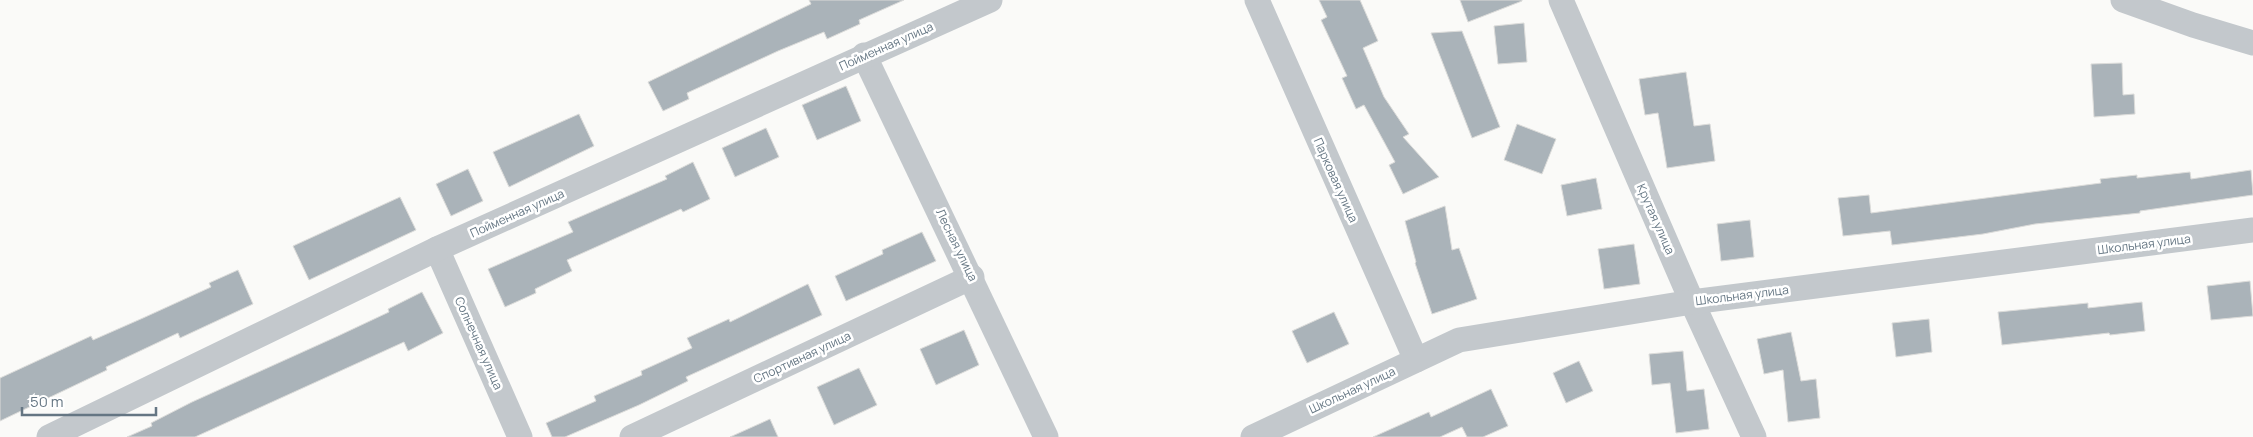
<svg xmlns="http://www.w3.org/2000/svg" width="2253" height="437" font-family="Manrope,sans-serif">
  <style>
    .building { fill: #aab3b9; stroke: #dcdcda }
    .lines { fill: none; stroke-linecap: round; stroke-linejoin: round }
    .minor { stroke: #c3c8cc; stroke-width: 25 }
    .labels { text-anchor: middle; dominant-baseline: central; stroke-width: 5; stroke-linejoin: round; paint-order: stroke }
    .street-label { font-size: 12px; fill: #657683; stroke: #fff }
  </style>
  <rect width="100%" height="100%" fill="#fafaf8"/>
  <g class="building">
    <polygon points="809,0 904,0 859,20 860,24 827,39 824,32 778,51 687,93 689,99 663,111 648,82 811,4"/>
    <polygon points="1319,0 1360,0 1378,41 1363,48 1384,97 1409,134 1403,137 1439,177 1403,194 1389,165 1395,162 1364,105 1356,109 1342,78 1347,76 1321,20 1327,17"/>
    <polygon points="1460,0 1522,0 1522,1 1468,22"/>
    <polygon points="1524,23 1527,62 1498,64 1494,26"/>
    <polygon points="1462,31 1500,127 1472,138 1431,33"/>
    <polygon points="2122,63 2123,95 2134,94 2135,114 2094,117 2091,64"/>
    <polygon points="1686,72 1694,126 1710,124 1715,161 1667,168 1658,113 1645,115 1639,79"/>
    <polygon points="846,86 861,121 817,140 802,105"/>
    <polygon points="579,114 594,146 509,187 493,152"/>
    <polygon points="1517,124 1556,139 1542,174 1504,160"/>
    <polygon points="766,128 779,157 735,177 722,148"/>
    <polygon points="693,162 710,199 683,212 681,209 567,260 572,271 535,289 536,293 505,307 488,269 573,232 568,222 667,179 665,176"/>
    <polygon points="468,169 483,201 451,216 436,184"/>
    <polygon points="2251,170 2253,195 2140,211 2140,213 2035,224 1983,234 1892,245 1890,231 1843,236 1838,198 1869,195 1871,213 2101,183 2100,179 2137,175 2137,178 2190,172 2191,179"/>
    <polygon points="1596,178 1602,209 1567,216 1561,185"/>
    <polygon points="400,197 416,230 309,280 293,246"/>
    <polygon points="1445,206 1452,250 1459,248 1477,299 1432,314 1415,263 1416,262 1405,221"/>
    <polygon points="1750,220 1754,257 1721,261 1717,224"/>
    <polygon points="922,232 936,261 846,301 835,276 883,254 882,250"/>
    <polygon points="1634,244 1640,284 1604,289 1598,249"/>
    <polygon points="238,270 253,304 180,338 178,333 106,367 107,370 0,421 0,378 91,336 93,340 143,318 211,287 209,283"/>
    <polygon points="2250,281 2253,316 2211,320 2207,286"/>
    <polygon points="808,284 822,315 686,377 688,381 639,405 565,437 552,437 546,423 596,401 594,396 642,375 641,371 692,348 687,338 729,319 730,322"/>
    <polygon points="422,292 443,333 408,351 404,342 195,437 127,437 152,426 151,423 192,402 338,336 389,312 388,309"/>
    <polygon points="2142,302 2145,331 2110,335 2109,333 2002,345 1998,312 2088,303 2088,308"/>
    <polygon points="1334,312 1349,344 1307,363 1292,331"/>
    <polygon points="1929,319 1932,352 1896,357 1892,323"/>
    <polygon points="964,330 979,365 936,385 920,349"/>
    <polygon points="1791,332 1801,381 1816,379 1820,418 1788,422 1783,370 1764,374 1757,339"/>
    <polygon points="1683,351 1687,391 1704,389 1709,429 1676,433 1670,383 1652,385 1649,354"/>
    <polygon points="1579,361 1593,391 1566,403 1553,373"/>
    <polygon points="859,368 877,405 834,425 817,387"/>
    <polygon points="1491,389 1508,426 1483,437 1467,437 1462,427 1440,437 1373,437 1429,412 1431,417"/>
    <polygon points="770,419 778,437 730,437"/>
  </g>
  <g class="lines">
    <g class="minor">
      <polyline points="1257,0 1416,360"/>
      <polyline points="1561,0 1692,302 1754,437"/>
      <polyline points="2123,0 2193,25 2253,43"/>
      <polyline points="864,55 1046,437"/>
      <polyline points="437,249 520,437"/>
      <polyline points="49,437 437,249 990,0"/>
      <polyline points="632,437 972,277"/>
      <polyline points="1253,437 1459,340 1692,302 2253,230"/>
    </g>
  </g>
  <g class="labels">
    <g class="street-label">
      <text transform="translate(886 46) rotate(-24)">Пойменная улица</text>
      <text transform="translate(1336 180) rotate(66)">Парковая улица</text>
      <text transform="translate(517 213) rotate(-24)">Пойменная улица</text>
      <text transform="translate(1656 219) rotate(66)">Крутая улица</text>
      <text transform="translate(2144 244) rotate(-7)">Школьная улица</text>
      <text transform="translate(957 245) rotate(64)">Лесная улица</text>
      <text transform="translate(1742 295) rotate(-7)">Школьная улица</text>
      <text transform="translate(479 343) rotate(66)">Солнечная улица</text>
      <text transform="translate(802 357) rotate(-25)">Спортивная улица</text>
      <text transform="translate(1352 390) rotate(-25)">Школьная улица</text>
    </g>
  </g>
  <path d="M22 407v8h134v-8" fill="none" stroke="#657683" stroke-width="2.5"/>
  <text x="30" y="407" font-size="15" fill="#657683" stroke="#ffffff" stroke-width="4" paint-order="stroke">50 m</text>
</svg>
